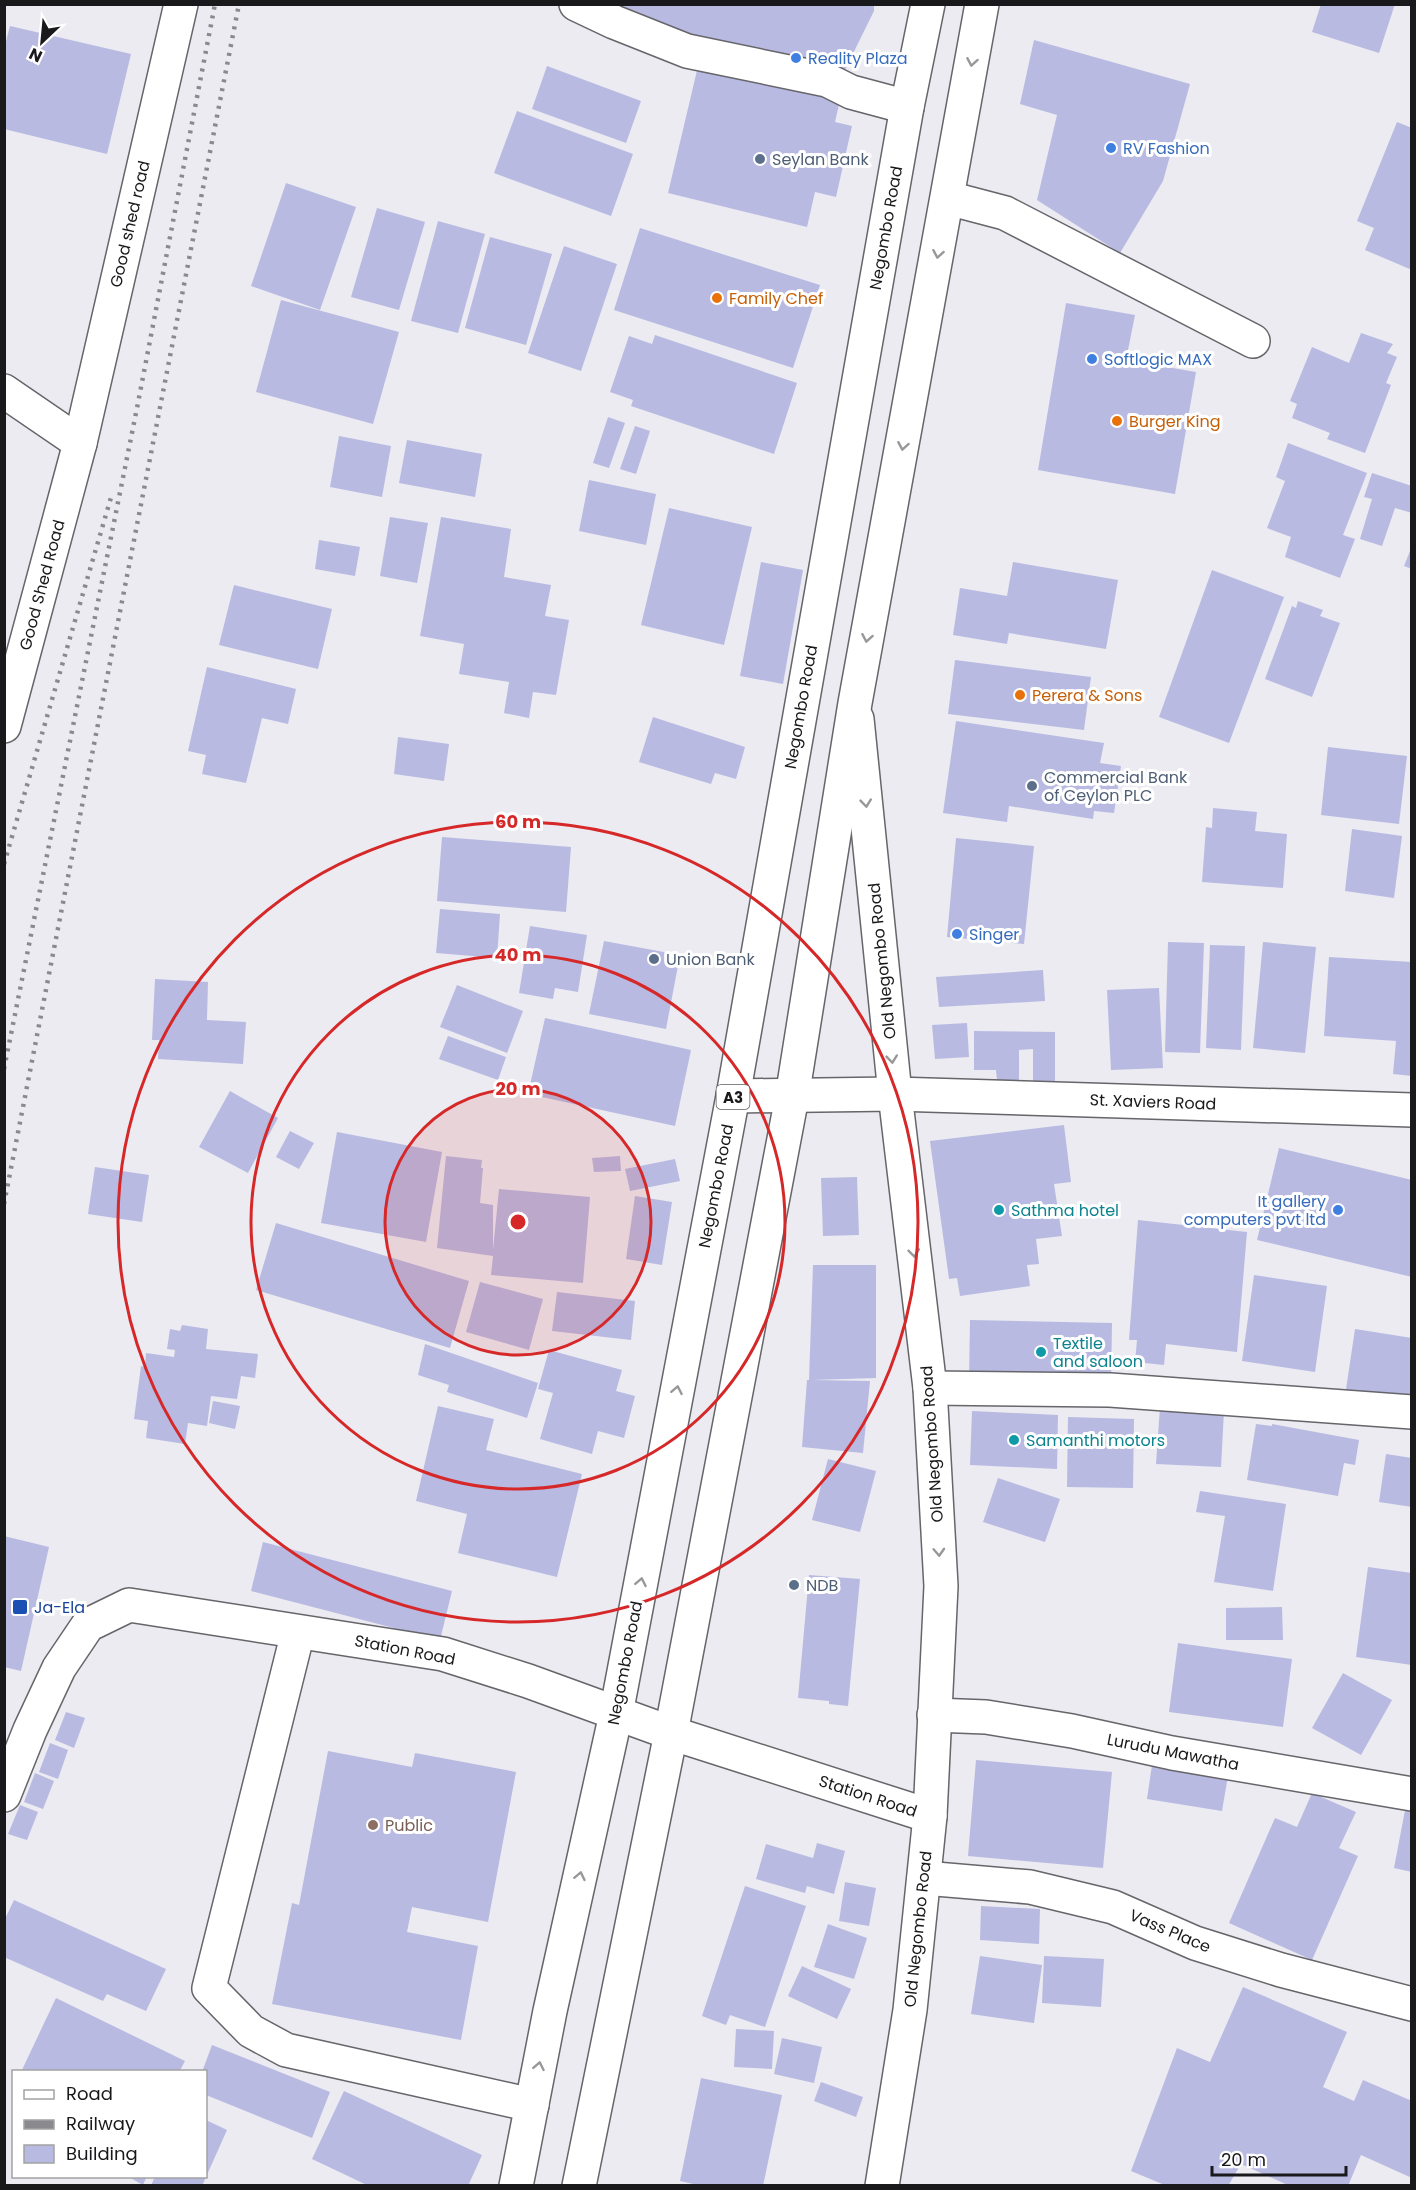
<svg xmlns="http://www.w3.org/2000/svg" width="1416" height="2190" font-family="Poppins,sans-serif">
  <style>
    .building { fill: #b9bae2 }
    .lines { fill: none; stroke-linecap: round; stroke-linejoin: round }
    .minor-casing { stroke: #65656a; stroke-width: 36 }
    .tertiary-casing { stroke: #65656a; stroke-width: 36 }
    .trunk-casing { stroke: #65656a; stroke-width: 36 }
    .minor { stroke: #fff; stroke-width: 33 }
    .tertiary { stroke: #fff; stroke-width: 33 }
    .trunk { stroke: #fff; stroke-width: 33 }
    .rail { stroke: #8a8a8e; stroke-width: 4.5; stroke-dasharray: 3 6; stroke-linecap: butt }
    .oneway { stroke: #989898 }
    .ring { fill: none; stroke: #d62828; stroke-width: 3 }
    .shop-dot { fill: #3f7fe0; stroke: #fff; stroke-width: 2 }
    .service-dot { fill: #5c6f8a; stroke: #fff; stroke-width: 2 }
    .food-dot { fill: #e8710a; stroke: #fff; stroke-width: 2 }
    .culture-dot { fill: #0f9aa8; stroke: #fff; stroke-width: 2 }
    .transit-dot { fill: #1a4fb4; stroke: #fff; stroke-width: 2 }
    .education-dot { fill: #8d6e63; stroke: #fff; stroke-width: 2 }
    .labels { text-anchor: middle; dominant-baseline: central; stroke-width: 6; stroke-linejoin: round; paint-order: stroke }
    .shield { fill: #fff; stroke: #5e5e5f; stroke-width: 1.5 }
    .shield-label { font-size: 15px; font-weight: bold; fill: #19191b }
    .shop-label { font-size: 16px; fill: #366cbe; stroke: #fff; text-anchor: start }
    .service-label { font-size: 16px; fill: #4e5e75; stroke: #fff; text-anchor: start }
    .street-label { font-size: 16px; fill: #19191b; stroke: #fff }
    .food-label { font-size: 16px; fill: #c56008; stroke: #fff; text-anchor: start }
    .culture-label { font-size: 16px; fill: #0d838f; stroke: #fff; text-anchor: start }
    .transit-label { font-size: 16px; fill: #164399; stroke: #fff; text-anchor: start }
    .education-label { font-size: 16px; fill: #785e54; stroke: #fff; text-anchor: start }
    .centre { fill: #d62828; stroke: #fff; stroke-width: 3 }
    .ring-label { font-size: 18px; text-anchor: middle; font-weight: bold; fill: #d62828; stroke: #fff; stroke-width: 6; stroke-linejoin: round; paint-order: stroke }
  </style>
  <rect width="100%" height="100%" fill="#ebebf1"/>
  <g class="building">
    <polygon points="611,4 874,4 874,11 835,90"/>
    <polygon points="1321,4 1395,4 1379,53 1312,32"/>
    <polygon points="10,26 131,54 107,154 4,129 4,49"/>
    <polygon points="1034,40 1190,84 1163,181 1120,253 1037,200 1057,115 1020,104"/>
    <polygon points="699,62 841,96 835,122 852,126 836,197 815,192 807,227 668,193"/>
    <polygon points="547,66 641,101 626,143 532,109"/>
    <polygon points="517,111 633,154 611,216 494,173"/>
    <polygon points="1397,122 1412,128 1412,270 1365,250 1374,228 1357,221"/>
    <polygon points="286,183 356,207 320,310 251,286"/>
    <polygon points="377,208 425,222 399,310 351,297"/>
    <polygon points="438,221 485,234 458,333 411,321"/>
    <polygon points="640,228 820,285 793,368 614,310"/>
    <polygon points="490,237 552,254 526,345 465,328"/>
    <polygon points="564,246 617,264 581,371 528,353"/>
    <polygon points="281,300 399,332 373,424 256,392"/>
    <polygon points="1066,303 1135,315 1126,360 1196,372 1175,494 1038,470"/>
    <polygon points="1361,333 1393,344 1387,353 1397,357 1386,383 1391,385 1365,453 1327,439 1330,433 1292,418 1297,404 1290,401 1312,347 1349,363"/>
    <polygon points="655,335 797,383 774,454 631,406 633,400 610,392 629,336 652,344"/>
    <polygon points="608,417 625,423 609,468 593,463"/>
    <polygon points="635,426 650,431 636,474 620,469"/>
    <polygon points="339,436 391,446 382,497 330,487"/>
    <polygon points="407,440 482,454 475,497 399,483"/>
    <polygon points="1288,443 1367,473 1343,535 1355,539 1340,578 1285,557 1291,537 1267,528 1285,481 1276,477"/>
    <polygon points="1372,473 1412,486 1412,513 1395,508 1382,546 1360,539 1372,499 1364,497"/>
    <polygon points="589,480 656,494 646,545 579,531"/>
    <polygon points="669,508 752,527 724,645 641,625"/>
    <polygon points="390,517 428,523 417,583 380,576"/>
    <polygon points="441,517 511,529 504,577 551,585 545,616 569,620 556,695 533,692 529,718 504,713 509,682 459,674 464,644 420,636"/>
    <polygon points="319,540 360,547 355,576 315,569"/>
    <polygon points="1412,546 1412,569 1404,566"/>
    <polygon points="761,562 803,570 783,684 740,676"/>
    <polygon points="1013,562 1118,580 1106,649 1009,633 1007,644 953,635 960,588 1007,596"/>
    <polygon points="1212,570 1284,597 1229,743 1159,717"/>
    <polygon points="234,585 332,609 318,669 219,645"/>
    <polygon points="1298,601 1323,610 1320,616 1340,623 1312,697 1265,679 1292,606 1296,608"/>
    <polygon points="955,660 1091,677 1084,730 948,714"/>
    <polygon points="207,667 296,689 288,724 262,718 246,783 202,774 206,755 188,751"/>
    <polygon points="653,717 745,747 736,779 715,773 711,784 639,762"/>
    <polygon points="956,721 1104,743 1100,763 1121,766 1114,813 1094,811 1093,819 1009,806 1007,822 943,813"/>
    <polygon points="398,737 449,744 444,781 394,774"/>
    <polygon points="1328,747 1407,756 1399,824 1321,815"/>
    <polygon points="1213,808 1257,812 1255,831 1287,834 1283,888 1202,882 1206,827 1212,828"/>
    <polygon points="1352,829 1402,836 1394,898 1345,891"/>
    <polygon points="442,837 571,847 566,912 437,901"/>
    <polygon points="956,838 1034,846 1024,944 947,937"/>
    <polygon points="440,909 500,914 497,958 436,953"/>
    <polygon points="530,926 587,935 578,992 555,988 553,999 519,993"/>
    <polygon points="604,941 680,955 666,1029 589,1014"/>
    <polygon points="1168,942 1204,943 1200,1053 1165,1052"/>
    <polygon points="1263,942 1316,947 1305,1053 1253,1048"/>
    <polygon points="1210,945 1245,946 1241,1050 1206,1048"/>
    <polygon points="1329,957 1412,962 1412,1076 1393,1074 1396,1041 1324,1036"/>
    <polygon points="1043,970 1045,1001 939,1007 936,977"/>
    <polygon points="155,979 208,982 207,1020 246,1022 243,1064 158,1059 159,1040 152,1040"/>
    <polygon points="457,985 523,1011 507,1053 440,1027"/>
    <polygon points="1159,988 1163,1068 1111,1070 1107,990"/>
    <polygon points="545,1018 691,1050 675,1126 528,1094"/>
    <polygon points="967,1023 969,1057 935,1059 932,1025"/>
    <polygon points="974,1031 1055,1032 1055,1081 1033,1081 1033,1049 1019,1050 1019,1080 997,1080 996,1070 974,1070"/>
    <polygon points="448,1036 506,1057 498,1080 439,1059"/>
    <polygon points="230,1091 278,1118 248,1173 199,1147"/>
    <polygon points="1064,1125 1071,1182 1054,1184 1062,1236 1036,1239 1039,1264 1027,1265 1030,1286 960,1296 957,1278 949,1279 930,1141"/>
    <polygon points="290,1131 314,1143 299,1169 276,1157"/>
    <polygon points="337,1132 442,1152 426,1242 321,1223"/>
    <polygon points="1279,1148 1412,1180 1412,1277 1257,1240"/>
    <polygon points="446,1156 482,1160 481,1168 483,1168 480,1203 493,1205 493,1250 499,1189 590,1197 583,1283 491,1275 493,1256 437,1248"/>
    <polygon points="620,1156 621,1171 594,1172 592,1158"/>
    <polygon points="675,1159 680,1181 630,1191 625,1169"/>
    <polygon points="95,1167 149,1175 142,1222 88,1214"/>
    <polygon points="857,1177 859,1235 823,1236 821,1178"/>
    <polygon points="635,1196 672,1202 662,1265 626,1259"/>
    <polygon points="1138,1220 1247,1232 1237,1352 1166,1344 1164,1365 1135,1362 1137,1340 1129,1340"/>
    <polygon points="276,1223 469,1281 450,1348 256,1290"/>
    <polygon points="813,1265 876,1265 876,1378 812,1380 870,1381 863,1453 802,1447 807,1380 809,1380"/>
    <polygon points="1254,1275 1327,1286 1315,1372 1242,1361"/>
    <polygon points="480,1282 543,1299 529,1350 466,1332"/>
    <polygon points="557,1292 635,1301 631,1340 552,1331"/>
    <polygon points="970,1320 1112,1323 1111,1385 969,1381"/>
    <polygon points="182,1325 208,1329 206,1349 258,1354 255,1378 241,1376 237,1399 211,1396 207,1426 188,1423 185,1444 146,1438 148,1421 134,1419 141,1366 145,1367 146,1353 174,1357 175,1350 167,1349 170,1329 180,1331"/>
    <polygon points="1355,1329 1412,1338 1412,1406 1345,1396"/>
    <polygon points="425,1344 538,1383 527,1418 447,1392 449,1385 418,1375"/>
    <polygon points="549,1350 622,1370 616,1391 635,1396 624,1438 598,1431 592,1454 540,1439 553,1393 538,1389"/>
    <polygon points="213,1401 240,1406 235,1429 209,1423"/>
    <polygon points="438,1406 494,1419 486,1450 582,1474 557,1577 458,1553 467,1514 416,1501"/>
    <polygon points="1160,1407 1224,1411 1221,1467 1156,1464"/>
    <polygon points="972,1411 1058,1415 1057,1469 970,1465"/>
    <polygon points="1068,1417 1134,1419 1133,1488 1067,1487"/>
    <polygon points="1256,1424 1272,1426 1272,1424 1359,1440 1355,1465 1344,1463 1338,1496 1247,1480"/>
    <polygon points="1386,1454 1412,1458 1412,1507 1379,1502"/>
    <polygon points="828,1459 876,1471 860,1532 812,1520"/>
    <polygon points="998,1478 1060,1499 1045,1542 983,1522"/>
    <polygon points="1200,1491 1286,1504 1273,1591 1214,1582 1225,1516 1196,1512"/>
    <polygon points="4,1536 49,1547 21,1671 4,1667"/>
    <polygon points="263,1542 452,1591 440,1640 251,1591"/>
    <polygon points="1368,1567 1412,1573 1412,1665 1356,1657"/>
    <polygon points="809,1575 860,1579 848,1706 829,1704 829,1701 798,1698"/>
    <polygon points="1282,1607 1283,1640 1226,1640 1226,1608"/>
    <polygon points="1178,1643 1292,1659 1283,1727 1169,1712"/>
    <polygon points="1343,1673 1392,1700 1361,1755 1312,1728"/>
    <polygon points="66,1712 85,1718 74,1748 55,1740"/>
    <polygon points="50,1743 68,1750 58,1779 39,1772"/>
    <polygon points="328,1751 412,1767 415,1753 516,1772 488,1922 412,1907 407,1932 478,1946 461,2040 272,2004 292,1903 299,1905"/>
    <polygon points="1153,1758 1229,1770 1222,1811 1147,1799"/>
    <polygon points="976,1760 1112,1772 1103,1868 968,1856"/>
    <polygon points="35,1773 54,1781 43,1809 24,1802"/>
    <polygon points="1312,1793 1356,1812 1339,1848 1358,1856 1312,1960 1229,1923 1275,1818 1297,1827"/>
    <polygon points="20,1805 38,1812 27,1840 8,1834"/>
    <polygon points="1406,1805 1412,1806 1412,1872 1394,1868"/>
    <polygon points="817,1843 845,1851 834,1894 807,1886 805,1893 756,1879 766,1844 813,1858"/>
    <polygon points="845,1882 876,1888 869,1926 839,1921"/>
    <polygon points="745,1886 806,1906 765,2027 730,2015 726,2025 702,2016"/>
    <polygon points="14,1900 166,1969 146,2011 107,1994 103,2001 4,1957 4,1921"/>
    <polygon points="981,1906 1040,1909 1039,1944 980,1940"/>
    <polygon points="828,1924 867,1938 854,1979 814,1967"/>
    <polygon points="980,1956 1042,1965 1034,2023 971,2014"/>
    <polygon points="1044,1956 1104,1959 1101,2007 1042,2003"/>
    <polygon points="802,1966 851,1989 837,2019 788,1996"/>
    <polygon points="1243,1987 1347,2032 1323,2087 1354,2101 1363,2080 1412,2101 1412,2178 1361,2155 1348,2186 1290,2186 1241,2164 1228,2186 1167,2186 1131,2171 1177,2048 1210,2062"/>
    <polygon points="56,1998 185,2061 179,2072 21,2072"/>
    <polygon points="736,2029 774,2031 772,2069 734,2067"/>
    <polygon points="782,2038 822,2047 814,2083 774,2074"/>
    <polygon points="212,2045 330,2092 312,2138 206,2095 206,2072 202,2072"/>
    <polygon points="701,2078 782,2095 763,2186 702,2186 680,2181"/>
    <polygon points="821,2082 863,2097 856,2117 814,2101"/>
    <polygon points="344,2091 482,2155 468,2186 369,2186 312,2159"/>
    <polygon points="206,2120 227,2130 202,2186 151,2186 155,2176 206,2176"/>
    <polygon points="127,2176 147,2176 143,2185"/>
  </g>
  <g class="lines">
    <g class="minor-casing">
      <g id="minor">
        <polyline points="576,4 614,22 687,51 827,80 851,92 907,107"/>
        <polyline points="948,198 1005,213 1253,341"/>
        <polyline points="4,391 80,443"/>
        <polyline points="4,726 80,443 181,4"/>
        <polyline points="733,1096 895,1094 1412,1110"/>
        <polyline points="930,1388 1110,1390 1412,1412"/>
        <polyline points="298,1632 209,1988 251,2031 286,2050 532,2105"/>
        <polyline points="934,1715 986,1717 1072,1731 1172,1753 1412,1794"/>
        <polyline points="924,1878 1030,1887 1113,1907 1195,1943 1281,1970 1412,2004"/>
      </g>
    </g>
    <g class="tertiary-casing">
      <g id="tertiary">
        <polyline points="857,719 895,1094 930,1388 941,1586 930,1816 910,2010 882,2186"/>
        <polyline points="4,1795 30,1730 59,1668 88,1625 129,1605 443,1654 528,1681 671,1733 930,1816"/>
      </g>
    </g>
    <g class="trunk-casing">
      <g id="trunk">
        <polyline points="516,2186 550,2011 616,1714 733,1096 907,107 928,4"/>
        <polyline points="579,2186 671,1733 792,1097 855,703 982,4"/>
      </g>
    </g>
    <use href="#minor" class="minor"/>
    <use href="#tertiary" class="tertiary"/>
    <use href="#trunk" class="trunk"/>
    <g class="rail">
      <polyline points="4,864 112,494"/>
      <polyline points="4,1069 137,408 215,4"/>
      <polyline points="4,1204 239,4"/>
    </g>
  </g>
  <defs><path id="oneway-chevron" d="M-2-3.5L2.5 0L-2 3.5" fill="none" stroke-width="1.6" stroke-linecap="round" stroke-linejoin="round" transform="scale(1.5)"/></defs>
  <g class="oneway">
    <use href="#oneway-chevron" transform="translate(972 62) rotate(100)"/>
    <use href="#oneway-chevron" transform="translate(938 254) rotate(100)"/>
    <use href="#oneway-chevron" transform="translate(903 446) rotate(100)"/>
    <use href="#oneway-chevron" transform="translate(867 638) rotate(100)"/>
    <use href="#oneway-chevron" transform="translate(866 803) rotate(84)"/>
    <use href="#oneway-chevron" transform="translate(892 1059) rotate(84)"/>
    <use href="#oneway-chevron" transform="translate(914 1253) rotate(83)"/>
    <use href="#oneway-chevron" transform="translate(677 1390) rotate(-79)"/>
    <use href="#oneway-chevron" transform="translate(939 1552) rotate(87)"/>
    <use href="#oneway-chevron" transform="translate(641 1582) rotate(-79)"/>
    <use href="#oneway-chevron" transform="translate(580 1876) rotate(-78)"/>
    <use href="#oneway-chevron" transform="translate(539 2066) rotate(-79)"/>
  </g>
  <circle cx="518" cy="1222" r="133" fill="#d62828" fill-opacity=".12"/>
  <g class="ring">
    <circle cx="518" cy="1222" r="133"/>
    <circle cx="518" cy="1222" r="267"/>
    <circle cx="518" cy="1222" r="400"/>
  </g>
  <g class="shop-dot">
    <circle cx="796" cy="58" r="6"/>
    <circle cx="1111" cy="148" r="6"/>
    <circle cx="1092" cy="359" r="6"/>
    <circle cx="957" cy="934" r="6"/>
    <circle cx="1338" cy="1210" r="6"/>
  </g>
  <g class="service-dot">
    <circle cx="760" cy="159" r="6"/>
    <circle cx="1032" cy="786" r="6"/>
    <circle cx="654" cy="959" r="6"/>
    <circle cx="794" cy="1585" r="6"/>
  </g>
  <g class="food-dot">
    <circle cx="717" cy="298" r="6"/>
    <circle cx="1117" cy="421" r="6"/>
    <circle cx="1020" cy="695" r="6"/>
  </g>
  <g class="culture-dot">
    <circle cx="999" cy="1210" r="6"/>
    <circle cx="1041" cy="1352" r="6"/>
    <circle cx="1014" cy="1440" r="6"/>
  </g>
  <rect class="transit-dot" x="12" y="1599" width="16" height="16" rx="3"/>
  <circle class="education-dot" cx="373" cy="1825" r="6"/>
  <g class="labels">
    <rect class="shield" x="716.5" y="1085" width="33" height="24" rx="4.5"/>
    <g class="shield-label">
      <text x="733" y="1097">A3</text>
    </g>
    <g class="shop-label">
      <text x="808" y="58">Reality Plaza</text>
      <text x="1123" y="148">RV Fashion</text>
      <text x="1104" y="359">Softlogic MAX</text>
      <text x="969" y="934">Singer</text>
      <text x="1326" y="1201" text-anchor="end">It gallery<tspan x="1326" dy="18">computers pvt ltd</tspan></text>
    </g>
    <g class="service-label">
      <text x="772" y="159">Seylan Bank</text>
      <text x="1044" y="777">Commercial Bank<tspan x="1044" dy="18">of Ceylon PLC</tspan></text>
      <text x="666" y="959">Union Bank</text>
      <text x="806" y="1585">NDB</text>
    </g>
    <g class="street-label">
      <text transform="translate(130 224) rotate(-77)">Good shed road</text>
      <text transform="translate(886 228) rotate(-80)">Negombo Road</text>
      <text transform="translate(42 585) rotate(-75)">Good Shed Road</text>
      <text transform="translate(801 707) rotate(-80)">Negombo Road</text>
      <text transform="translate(882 961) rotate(-96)">Old Negombo Road</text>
      <text transform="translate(1153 1102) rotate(2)">St. Xaviers Road</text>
      <text transform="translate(716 1186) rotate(-79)">Negombo Road</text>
      <text transform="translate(932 1444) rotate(-94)">Old Negombo Road</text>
      <text transform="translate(405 1650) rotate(11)">Station Road</text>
      <text transform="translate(625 1663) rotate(-79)">Negombo Road</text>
      <text transform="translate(1173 1752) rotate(11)">Lurudu Mawatha</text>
      <text transform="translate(868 1796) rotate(18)">Station Road</text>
      <text transform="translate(918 1929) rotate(-84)">Old Negombo Road</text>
      <text transform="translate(1170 1931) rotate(23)">Vass Place</text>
    </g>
    <g class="food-label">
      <text x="729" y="298">Family Chef</text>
      <text x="1129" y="421">Burger King</text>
      <text x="1032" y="695">Perera &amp; Sons</text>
    </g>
    <g class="culture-label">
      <text x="1011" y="1210">Sathma hotel</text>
      <text x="1053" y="1343">Textile<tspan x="1053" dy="18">and saloon</tspan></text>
      <text x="1026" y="1440">Samanthi motors</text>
    </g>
    <g class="transit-label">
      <text x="34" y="1607">Ja-Ela</text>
    </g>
    <g class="education-label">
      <text x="385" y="1825">Public</text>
    </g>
  </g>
  <circle cx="518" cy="1222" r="9" class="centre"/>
  <g class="ring-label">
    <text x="518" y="828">60 m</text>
    <text x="518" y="961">40 m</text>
    <text x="518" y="1095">20 m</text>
  </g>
  <rect width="1416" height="2190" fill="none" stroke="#19191b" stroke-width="12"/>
  <rect x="12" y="2070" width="195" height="108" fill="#ffffff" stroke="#a3a3a4" stroke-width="1.5"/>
  <rect x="24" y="2090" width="30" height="9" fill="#ffffff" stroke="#a3a3a4" stroke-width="1.5"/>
  <text x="66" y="2100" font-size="18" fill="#19191b">Road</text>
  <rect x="24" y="2120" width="30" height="9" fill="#8a8a8e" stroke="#a3a3a4" stroke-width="1.5"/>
  <text x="66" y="2130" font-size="18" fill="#19191b">Railway</text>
  <rect x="24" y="2145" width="30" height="18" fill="#b9bae2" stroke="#a3a3a4" stroke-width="1.5"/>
  <text x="66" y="2160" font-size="18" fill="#19191b">Building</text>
  <g transform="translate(42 42) rotate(206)" stroke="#ffffff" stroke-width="4.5" paint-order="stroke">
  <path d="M0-4.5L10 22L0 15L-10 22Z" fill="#19191b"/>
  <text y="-9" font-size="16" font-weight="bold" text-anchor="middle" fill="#19191b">N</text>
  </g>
  <path d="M1212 2166v9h134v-9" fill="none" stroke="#19191b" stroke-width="3"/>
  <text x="1221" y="2166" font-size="18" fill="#19191b" stroke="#ffffff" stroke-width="4.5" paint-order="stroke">20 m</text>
</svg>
